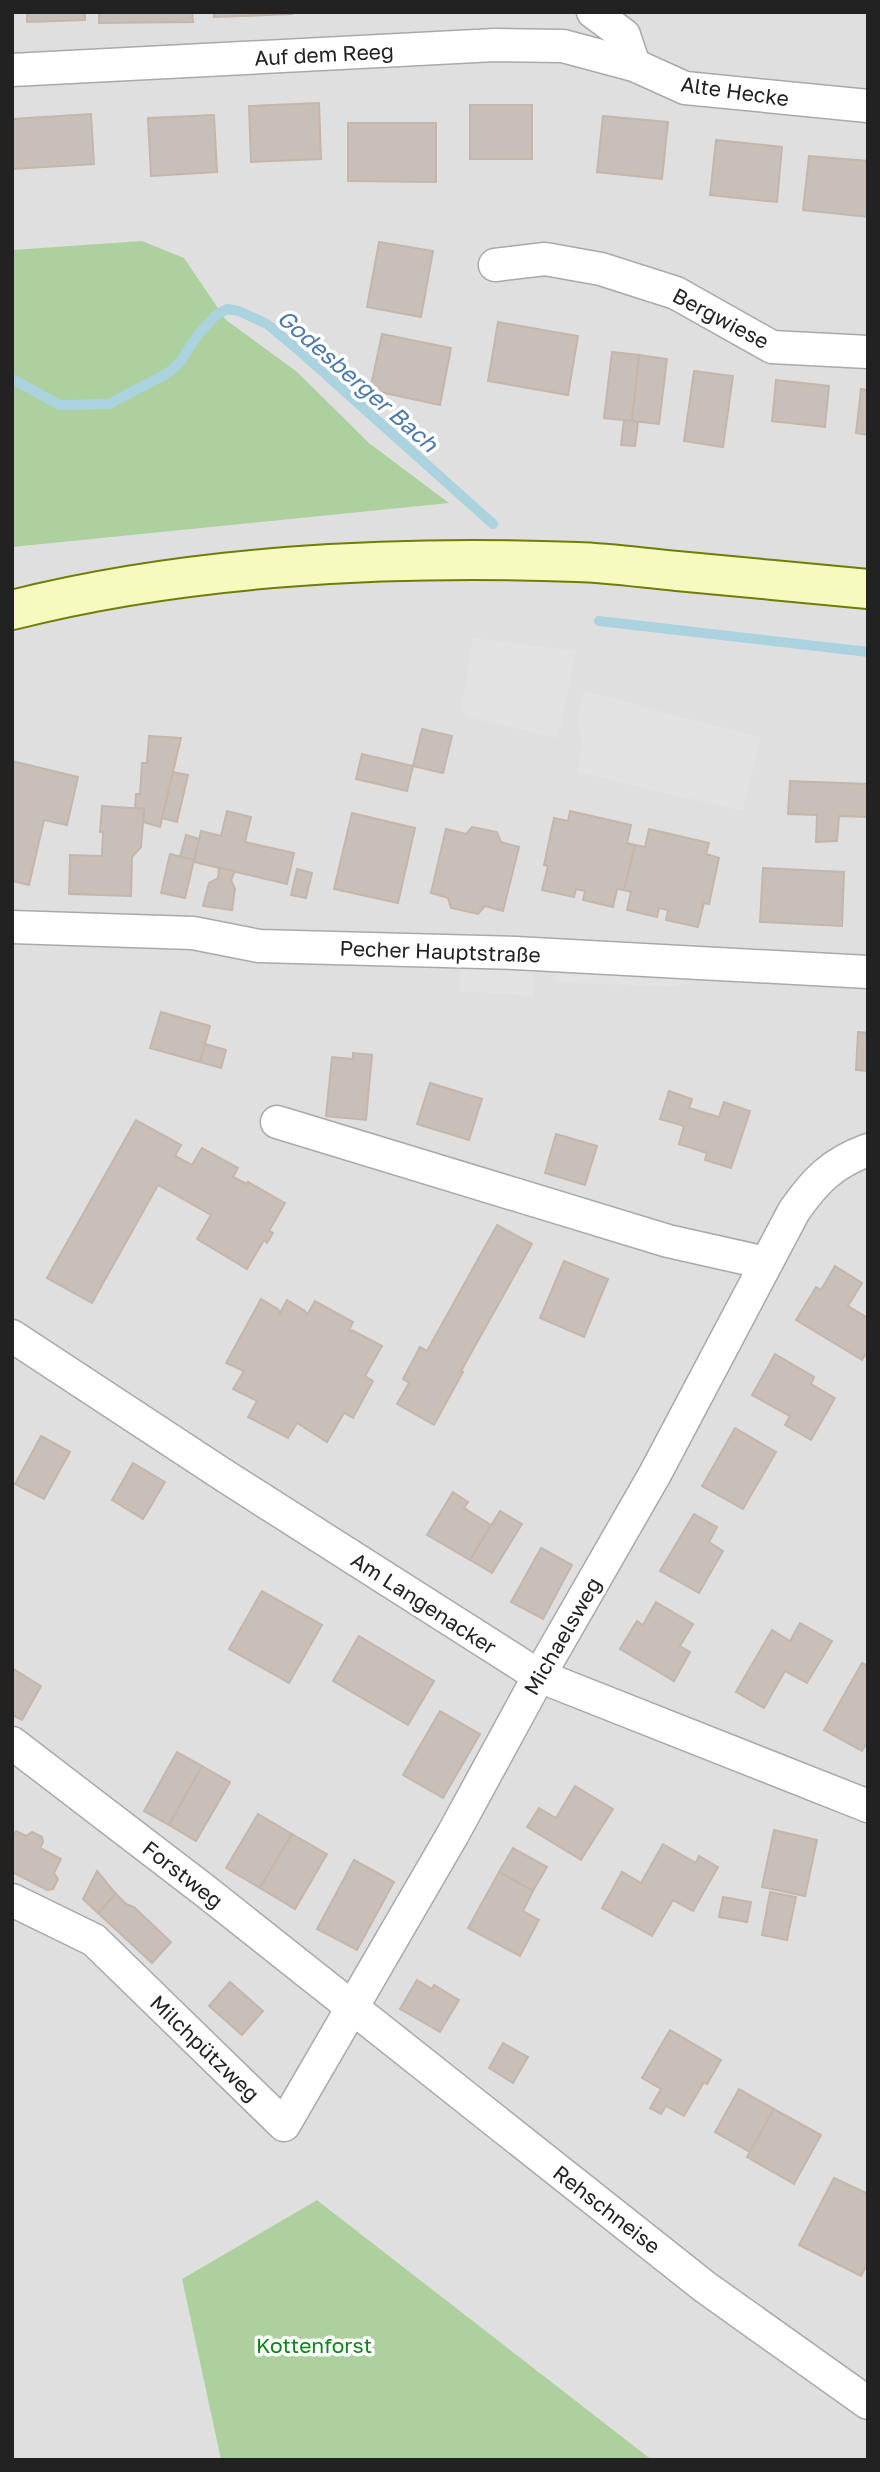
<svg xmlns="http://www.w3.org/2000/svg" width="880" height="2472" font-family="'Golos Text',sans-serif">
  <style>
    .residential { fill: #e0dfdf }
    .forest { fill: #add19e }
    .parking { fill: #e2e2e2 }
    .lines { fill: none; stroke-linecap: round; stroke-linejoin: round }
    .stream { stroke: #aad3df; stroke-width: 10 }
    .building { fill: #c7bfb8; stroke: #c4b6ab; stroke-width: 2 }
    .minor-casing { stroke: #a9a9a9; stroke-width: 35 }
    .secondary-casing { stroke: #707d05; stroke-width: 42 }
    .minor { stroke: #fff; stroke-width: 32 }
    .secondary { stroke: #f7fabf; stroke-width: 38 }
    .labels { text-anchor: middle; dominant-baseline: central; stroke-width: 7; stroke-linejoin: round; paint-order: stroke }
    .street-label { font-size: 21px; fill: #222; stroke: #fff }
    .park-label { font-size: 21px; fill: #0c8416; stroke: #fff }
    .water-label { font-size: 23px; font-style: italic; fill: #4a7aab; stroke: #fff }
  </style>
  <rect width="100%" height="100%" fill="#f2efe9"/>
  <polygon class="residential" points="12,12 868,12 868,2460 652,2460 317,2200 182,2279 221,2460 12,2460"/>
  <g class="forest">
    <polygon points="142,241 184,258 226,320 296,371 369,443 449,503 12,547 12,250"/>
    <polygon points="317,2200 652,2460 221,2460 182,2279"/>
  </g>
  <g class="parking">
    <polygon points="473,638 576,651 558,738 467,717 462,708"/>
    <polygon points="584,691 761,738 742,811 577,772 582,747 577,718"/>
    <polygon points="460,964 536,967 534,996 459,991"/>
    <polygon points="551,971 689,977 677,987 557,982"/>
  </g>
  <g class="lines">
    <g class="stream">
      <polyline points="12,379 60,405 109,404 168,373 180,362 197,336 216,315 227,309 239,311 267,324 303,354 493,524"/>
      <polyline points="599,621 868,652"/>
    </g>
  </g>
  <g class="building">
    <polygon points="27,12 85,12 85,20 27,22"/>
    <polygon points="99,12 192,12 193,22 99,23"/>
    <polygon points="214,12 292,12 292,14 214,17"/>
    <polygon points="319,103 321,159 251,162 249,106"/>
    <rect x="470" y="105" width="62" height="54"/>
    <polygon points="91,114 94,164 12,169 12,119"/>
    <polygon points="214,115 217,172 151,176 148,118"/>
    <polygon points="603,116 668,122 662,179 597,172"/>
    <polygon points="348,123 436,123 436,182 348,181"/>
    <polygon points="716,140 782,147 777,202 710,195"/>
    <polygon points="809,156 868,161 868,217 803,210"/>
    <polygon points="379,242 433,251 421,317 367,307"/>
    <polygon points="498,322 578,336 568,395 488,381"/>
    <polygon points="382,334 451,348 440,405 370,390"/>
    <polygon points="612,352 639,355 632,421 604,418"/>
    <polygon points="639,355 667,359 659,424 632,421"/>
    <polygon points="694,371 733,376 723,447 684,441"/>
    <polygon points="776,380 829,386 825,427 772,421"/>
    <polygon points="861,389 868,390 868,435 856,433"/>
    <polygon points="624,420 638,422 635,446 621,445"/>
    <polygon points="422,729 452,736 443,773 413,766"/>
    <polygon points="149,736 181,738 160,827 143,822 144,809 135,808 136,794 140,794 142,763 147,763"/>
    <polygon points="362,754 413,766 407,791 356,779"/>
    <polygon points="12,761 78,777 67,825 44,820 29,885 12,881"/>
    <polygon points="173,772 188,775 177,822 162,818"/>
    <polygon points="790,781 868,784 868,817 839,816 837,841 816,842 817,815 788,814"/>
    <polygon points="102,806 144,809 141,847 132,857 131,896 69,894 70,855 102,856 103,832 100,832"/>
    <polygon points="227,811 251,817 245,842 294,853 287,884 194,862 201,831 221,836"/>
    <polygon points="570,811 631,825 627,843 635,845 624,890 617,889 613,907 583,900 585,891 576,889 574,897 542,890 548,866 544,865 554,818 568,821"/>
    <polygon points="352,813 415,828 398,903 334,889"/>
    <polygon points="472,827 497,832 501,842 519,847 503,911 485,906 478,914 451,908 448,898 431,893 446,829 466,834"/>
    <polygon points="649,829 709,843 706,854 719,858 709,904 704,903 698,927 666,920 668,910 659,908 657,917 627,910 631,892 624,890 635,845 645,847"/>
    <polygon points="186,835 199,839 194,860 180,857"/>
    <polygon points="170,854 194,860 185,898 161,893"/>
    <polygon points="219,868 235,871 231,880 235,889 232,910 203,906 209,883 218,878"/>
    <polygon points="763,868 844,872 842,926 760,922"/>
    <polygon points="297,869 312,873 306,898 291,895"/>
    <polygon points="161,1012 210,1026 200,1062 150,1048"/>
    <polygon points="858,1032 868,1033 868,1071 856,1070"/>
    <polygon points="205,1044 226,1050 221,1068 200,1062"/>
    <polygon points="353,1053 372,1055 366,1120 326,1116 332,1057 353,1059"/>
    <polygon points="430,1083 482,1099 469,1140 417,1124"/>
    <polygon points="669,1091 692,1099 689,1108 719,1117 724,1102 750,1111 731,1168 705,1160 707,1153 679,1144 684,1126 660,1119"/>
    <polygon points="136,1120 181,1145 175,1156 192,1165 202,1148 238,1168 233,1177 247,1184 248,1182 285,1203 269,1231 273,1233 267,1243 264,1240 247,1269 197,1239 211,1215 158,1185 92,1303 47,1278"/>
    <polygon points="556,1134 597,1146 585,1185 545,1173"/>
    <polygon points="497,1225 532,1244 461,1371 463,1372 434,1425 397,1404 409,1383 403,1379 420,1347 427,1351"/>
    <polygon points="564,1261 608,1279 584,1337 540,1318"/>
    <polygon points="835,1266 862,1283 848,1306 868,1318 868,1351 862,1360 796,1320 816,1287 821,1290"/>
    <polygon points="261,1299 278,1309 280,1313 287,1300 305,1311 307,1315 315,1301 353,1322 349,1330 351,1332 352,1330 382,1346 365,1376 373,1381 353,1418 344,1413 327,1442 297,1423 288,1438 248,1417 257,1401 233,1389 244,1371 226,1363"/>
    <polygon points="775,1354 814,1377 811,1384 835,1398 811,1440 785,1425 790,1416 752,1395"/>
    <polygon points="735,1428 776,1452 743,1509 702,1486"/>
    <polygon points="41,1436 70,1452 44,1499 15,1484"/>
    <polygon points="133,1463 165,1482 143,1519 112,1500"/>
    <polygon points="453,1492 468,1502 464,1508 491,1525 470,1560 427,1535"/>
    <polygon points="500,1511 522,1524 492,1573 470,1560"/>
    <polygon points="694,1514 717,1527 709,1542 723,1551 699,1593 660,1571"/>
    <polygon points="541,1548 572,1565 543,1619 511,1602"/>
    <polygon points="262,1591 322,1625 289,1683 229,1649"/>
    <polygon points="656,1602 693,1624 680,1646 690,1652 674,1681 620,1649 637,1621 643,1625"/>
    <polygon points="800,1623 832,1641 807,1683 785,1671 764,1708 736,1692 772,1630 790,1641"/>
    <polygon points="359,1636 434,1681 408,1725 333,1681"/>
    <polygon points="862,1663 868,1666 868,1741 862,1751 824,1730"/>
    <polygon points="12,1668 41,1686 22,1720 12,1715"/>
    <polygon points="440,1711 480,1734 443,1798 403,1775"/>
    <polygon points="177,1752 202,1766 169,1825 144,1811"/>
    <polygon points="202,1766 230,1782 196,1841 169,1825"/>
    <polygon points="575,1786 613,1809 581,1860 527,1827 539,1808 556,1818"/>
    <polygon points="258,1814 292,1834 260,1888 226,1868"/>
    <polygon points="774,1830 817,1840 805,1896 762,1887"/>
    <polygon points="16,1831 26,1836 32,1832 42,1837 43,1842 40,1848 61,1859 54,1873 58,1879 53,1889 47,1890 12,1872 12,1838"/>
    <polygon points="292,1834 327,1854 295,1909 260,1888"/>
    <polygon points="663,1844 696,1863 699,1856 718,1867 693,1911 673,1900 652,1936 602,1908 622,1872 641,1883"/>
    <polygon points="513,1848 547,1867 533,1891 499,1872"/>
    <polygon points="354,1860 394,1882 357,1950 317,1929"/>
    <polygon points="97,1871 116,1894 98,1913 83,1899"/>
    <polygon points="499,1872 533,1891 523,1911 539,1920 520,1956 468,1928"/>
    <polygon points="770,1892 796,1897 787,1940 762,1935"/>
    <polygon points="116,1894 126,1904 134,1907 171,1942 152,1963 98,1913"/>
    <polygon points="723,1897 751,1902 747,1922 719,1917"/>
    <polygon points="417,1980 432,1989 434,1985 459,2000 440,2032 400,2009"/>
    <polygon points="230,1982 263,2011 242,2035 209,2006"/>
    <polygon points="670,2030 721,2060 707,2084 704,2082 684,2116 666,2106 661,2114 650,2108 661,2089 642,2078"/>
    <polygon points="503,2043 528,2057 513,2083 489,2068"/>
    <polygon points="739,2089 774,2109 750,2152 715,2132"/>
    <polygon points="774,2109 821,2135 794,2184 747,2157"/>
    <polygon points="834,2178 868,2194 868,2263 861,2276 799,2245"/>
  </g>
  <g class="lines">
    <g class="minor-casing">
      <g id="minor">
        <polyline points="593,12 624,35 634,65"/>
        <polyline points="12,70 495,45 563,46 634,65 685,88 868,106"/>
        <polyline points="495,265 545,259 601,269 676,293 772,347 868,352"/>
        <polyline points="12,927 193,933 259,946 515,953 868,972"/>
        <polyline points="277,1122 668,1241 766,1263"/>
        <polyline points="12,1336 225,1476 539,1676 868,1806"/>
        <polyline points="12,1743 204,1890 705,2287 868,2403"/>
        <path d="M12,1900l82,40 190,185 169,-291 86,-158 116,-202 139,-263c21,-30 38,-48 74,-61"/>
      </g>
    </g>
    <g class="secondary-casing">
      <path id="secondary" d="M12,610c177,-45 383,-55 565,-48 33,1 67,6 100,9 64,6 127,12 191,18"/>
    </g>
    <use href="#minor" class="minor"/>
    <use href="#secondary" class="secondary"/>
  </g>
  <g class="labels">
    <g class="street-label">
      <text transform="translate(324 54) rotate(-3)">Auf dem Reeg</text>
      <text transform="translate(735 91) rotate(8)">Alte Hecke</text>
      <text transform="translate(721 318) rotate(28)">Bergwiese</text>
      <text transform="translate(440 951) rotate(2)">Pecher Hauptstraße</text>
      <text transform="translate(424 1603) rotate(33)">Am Langenacker</text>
      <text transform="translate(562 1636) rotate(-60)">Michaelsweg</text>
      <text transform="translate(183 1874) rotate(38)">Forstweg</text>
      <text transform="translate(205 2048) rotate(44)">Milchpützweg</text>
      <text transform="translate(607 2209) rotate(38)">Rehschneise</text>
    </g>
    <g class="park-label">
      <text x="314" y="2345">Kottenforst</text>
    </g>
    <g class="water-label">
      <text transform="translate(358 380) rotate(41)">Godesberger Bach</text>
    </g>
  </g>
  <rect width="880" height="2472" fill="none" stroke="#222222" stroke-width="28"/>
</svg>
